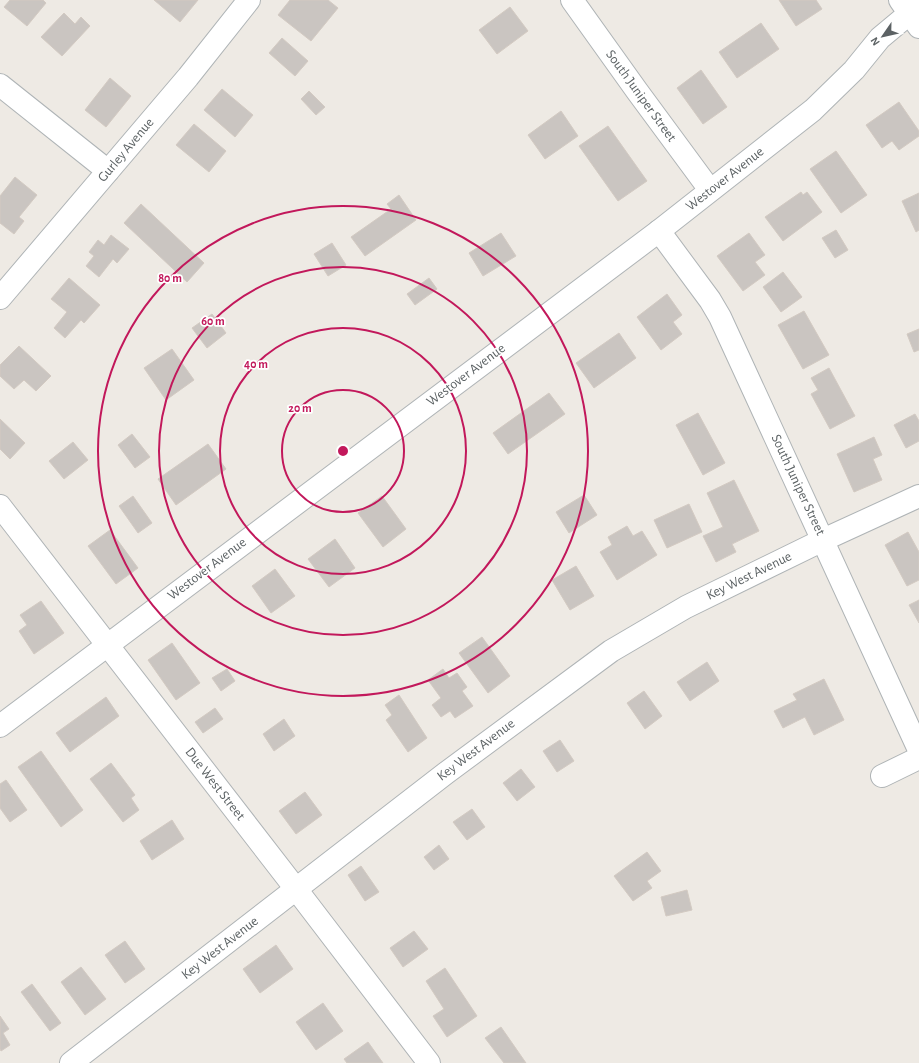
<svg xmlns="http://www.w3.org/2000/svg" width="919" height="1063" font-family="'Alegreya Sans',sans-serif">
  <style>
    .building { fill: #cac5c1; stroke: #d3cac2 }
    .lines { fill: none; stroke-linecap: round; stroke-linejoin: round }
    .minor-casing { stroke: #afb4b6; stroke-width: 24 }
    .minor { stroke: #fff; stroke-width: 22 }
    .ring { fill: none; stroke: #c2185b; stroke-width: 2 }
    .labels { text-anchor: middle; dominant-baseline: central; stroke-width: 3.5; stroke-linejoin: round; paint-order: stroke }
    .street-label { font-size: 14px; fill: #5c6264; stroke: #fff }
    .centre { fill: #c2185b; stroke: #fff; stroke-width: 2 }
    .ring-label { font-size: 12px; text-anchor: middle; font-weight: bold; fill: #c2185b; stroke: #fff; stroke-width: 3.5; stroke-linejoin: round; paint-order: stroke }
  </style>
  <rect width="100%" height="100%" fill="#eeeae4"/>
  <g class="building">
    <polygon points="10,0 43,0 46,3 27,26 4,7"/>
    <polygon points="154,0 198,0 180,22"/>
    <polygon points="290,0 328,0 338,8 311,41 278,15"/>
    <polygon points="779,0 816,0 822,9 796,26"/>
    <polygon points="510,7 528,31 497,54 479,30"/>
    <polygon points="64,13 75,24 81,17 90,26 62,56 41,37"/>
    <polygon points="761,23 779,49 737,78 719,52"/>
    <polygon points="282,38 308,61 295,76 269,53"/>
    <polygon points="701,70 727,107 703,124 677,88"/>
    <polygon points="110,78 131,96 106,127 85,110"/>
    <polygon points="222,89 253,115 235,137 204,110"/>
    <polygon points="309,91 325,107 316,115 301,99"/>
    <polygon points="899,102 919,131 919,136 899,150 892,141 882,148 866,125"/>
    <polygon points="561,111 578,136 545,159 528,135"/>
    <polygon points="194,124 226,151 209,172 176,145"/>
    <polygon points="608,126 647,181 618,201 579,146"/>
    <polygon points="836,151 867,195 841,213 810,169"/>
    <polygon points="15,177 37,195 19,217 24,221 14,234 0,223 0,196"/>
    <polygon points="801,192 803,195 807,192 822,212 783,241 765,217"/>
    <polygon points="919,193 919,230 916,232 902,201"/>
    <polygon points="399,195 416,220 365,256 351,237 391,209 387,204"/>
    <polygon points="141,204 204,263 187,282 124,223"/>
    <polygon points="836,230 848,250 835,258 822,238"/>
    <polygon points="501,233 516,256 483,276 469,253"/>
    <polygon points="749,233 765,255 755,262 765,275 743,291 717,256"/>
    <polygon points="111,235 129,249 117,263 113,259 99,277 86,266 94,256 89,252 98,240 104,245"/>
    <polygon points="332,243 346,265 328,276 314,254"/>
    <polygon points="783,272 802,297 781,312 763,287"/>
    <polygon points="69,278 100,305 84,323 81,320 65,338 54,328 67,312 51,299"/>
    <polygon points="429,278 437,289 415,305 407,294"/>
    <polygon points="667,294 682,315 673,322 682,334 661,350 637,317"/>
    <polygon points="804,311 829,355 803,369 778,325"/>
    <polygon points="212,314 226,333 207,348 192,328"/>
    <polygon points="919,329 919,350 914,352 907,334"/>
    <polygon points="619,333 636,358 594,388 576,363"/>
    <polygon points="19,346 51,376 36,391 24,380 14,389 0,376 0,365"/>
    <polygon points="172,349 194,380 166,400 144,368"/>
    <polygon points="829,368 855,416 830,429 811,394 818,390 811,378"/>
    <polygon points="549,393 565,414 508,454 493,433"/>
    <polygon points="698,413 725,463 703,475 676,425"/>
    <polygon points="915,414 919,421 919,441 906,448 894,425"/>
    <polygon points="0,419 25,443 10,459 0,449"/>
    <polygon points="132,434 150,457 135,468 118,445"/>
    <polygon points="874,437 882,455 873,459 882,480 854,492 837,454"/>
    <polygon points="73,442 88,460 64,479 49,461"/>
    <polygon points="208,444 226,469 176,505 158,479"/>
    <polygon points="734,480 759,531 732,544 736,552 716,562 703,536 723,527 707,493"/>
    <polygon points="584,495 597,515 569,533 556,512"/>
    <polygon points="133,496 152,523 138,533 119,506"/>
    <polygon points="382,496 406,529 383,547 358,513"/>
    <polygon points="689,504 702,532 667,548 654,520"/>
    <polygon points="627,526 633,536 642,531 657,555 617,580 600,552 612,545 608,537"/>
    <polygon points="110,530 138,568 116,584 88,546"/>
    <polygon points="908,532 919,552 919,580 907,586 885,545"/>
    <polygon points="335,539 355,568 329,587 308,559"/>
    <polygon points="576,566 594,596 570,610 552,580"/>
    <polygon points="275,569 295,596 271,613 252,586"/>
    <polygon points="919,600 919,623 909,605"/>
    <polygon points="41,601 64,633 34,654 19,631 27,625 20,615"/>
    <polygon points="482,637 510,676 488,693 459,653"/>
    <polygon points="172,643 200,683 176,700 148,660"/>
    <polygon points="707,662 719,681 690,701 677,682"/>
    <polygon points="227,669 235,681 221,691 212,678"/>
    <polygon points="443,669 449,678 457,673 467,687 462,691 473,706 455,718 450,711 441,717 432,705 441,698 428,680"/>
    <polygon points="824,679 844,720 814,735 805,717 783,728 774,711 797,700 793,694"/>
    <polygon points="644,691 662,716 645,729 627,703"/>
    <polygon points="399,695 427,738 408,752 386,720 392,715 385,705"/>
    <polygon points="106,697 119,716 70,752 56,733"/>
    <polygon points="215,708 223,719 203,733 195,722"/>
    <polygon points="284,719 295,736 274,751 263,734"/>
    <polygon points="560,740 574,761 557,772 543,751"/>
    <polygon points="41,751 83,810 61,827 18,767"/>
    <polygon points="111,763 135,795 131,798 139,810 123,822 90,779"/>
    <polygon points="521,769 535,787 517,801 503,783"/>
    <polygon points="6,780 27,810 10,822 0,808 0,784"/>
    <polygon points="305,792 322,815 296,834 279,811"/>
    <polygon points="472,809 485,827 467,840 453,822"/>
    <polygon points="172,820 184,839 152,860 140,841"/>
    <polygon points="439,845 449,859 434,870 424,857"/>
    <polygon points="647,852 661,871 647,881 652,888 633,901 614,876"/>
    <polygon points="361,866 379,892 365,901 348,875"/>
    <polygon points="687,890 692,910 666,916 661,897"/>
    <polygon points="414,931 428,949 403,967 390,948"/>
    <polygon points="125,941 145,969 125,983 105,955"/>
    <polygon points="276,945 293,969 260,993 243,969"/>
    <polygon points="81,967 106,999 85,1015 61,982"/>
    <polygon points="445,968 477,1016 447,1037 433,1016 444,1009 426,981"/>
    <polygon points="32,984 61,1023 50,1031 21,992"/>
    <polygon points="323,1003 343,1031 316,1050 296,1022"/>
    <polygon points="0,1016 9,1029 3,1033 10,1045 1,1051 0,1049"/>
    <polygon points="501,1027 526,1063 504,1063 485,1038"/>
    <polygon points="368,1042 383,1063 347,1063 344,1059"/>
  </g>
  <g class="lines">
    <g class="minor-casing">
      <g id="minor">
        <polyline points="572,0 637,91 710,190"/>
        <polyline points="900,0 919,27"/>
        <polyline points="0,85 108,171"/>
        <polyline points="659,231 710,300 720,317 919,750"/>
        <polyline points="0,298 188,77 249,0"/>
        <polyline points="0,506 296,889 429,1063"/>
        <polyline points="0,726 659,231 813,110 854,70 880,38 910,13 919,8"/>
        <polyline points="882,776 919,758"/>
        <polyline points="71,1063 446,773 611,651 686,607 823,540 919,496"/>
      </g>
    </g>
    <use href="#minor" class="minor"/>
  </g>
  <g class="ring">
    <circle cx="343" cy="451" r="61"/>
    <circle cx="343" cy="451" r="123"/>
    <circle cx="343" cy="451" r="184"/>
    <circle cx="343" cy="451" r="245"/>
  </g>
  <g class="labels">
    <g class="street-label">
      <text transform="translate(641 96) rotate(54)">South Juniper Street</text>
      <text transform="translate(126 150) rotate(-50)">Gurley Avenue</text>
      <text transform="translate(725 179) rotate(-38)">Westover Avenue</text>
      <text transform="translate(466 375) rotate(-37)">Westover Avenue</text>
      <text transform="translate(798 485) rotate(65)">South Juniper Street</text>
      <text transform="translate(207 569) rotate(-37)">Westover Avenue</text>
      <text transform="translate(749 576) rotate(-26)">Key West Avenue</text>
      <text transform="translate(476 750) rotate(-37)">Key West Avenue</text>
      <text transform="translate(215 784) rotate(52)">Due West Street</text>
      <text transform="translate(220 948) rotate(-38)">Key West Avenue</text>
    </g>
  </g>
  <circle cx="343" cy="451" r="6" class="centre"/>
  <g class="ring-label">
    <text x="170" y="282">80 m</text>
    <text x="213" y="325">60 m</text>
    <text x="256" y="368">40 m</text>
    <text x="300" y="412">20 m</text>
  </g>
  <g transform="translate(883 36) rotate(236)" stroke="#ffffff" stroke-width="3" paint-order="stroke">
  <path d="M0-3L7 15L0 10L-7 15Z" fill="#5c6264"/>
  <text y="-6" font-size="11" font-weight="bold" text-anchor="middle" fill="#5c6264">N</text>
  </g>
</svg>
